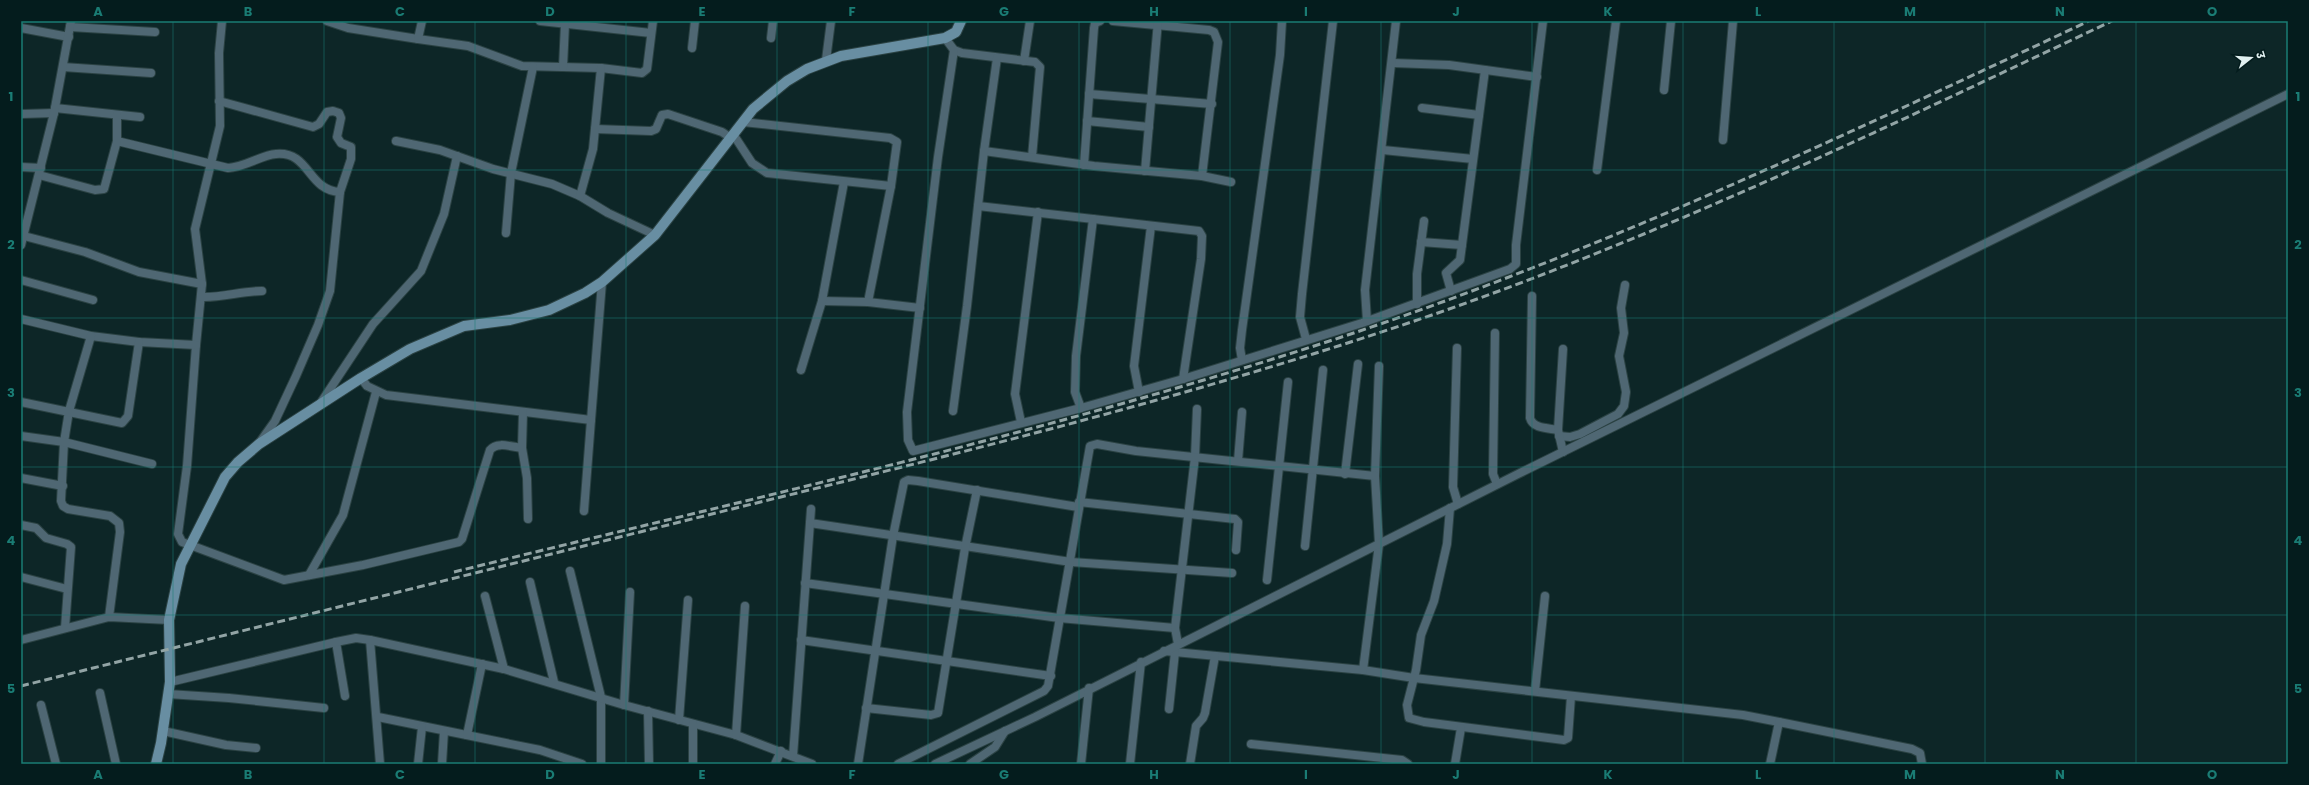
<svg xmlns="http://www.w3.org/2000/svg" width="2309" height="785" font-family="Poppins,'Noto Sans Devanagari',sans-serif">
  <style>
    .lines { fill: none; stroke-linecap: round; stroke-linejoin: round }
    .street-casing { stroke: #2b4243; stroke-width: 10 }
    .secondary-casing { stroke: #2b4243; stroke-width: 12 }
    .street { stroke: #4f6773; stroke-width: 8 }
    .secondary { stroke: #688ea2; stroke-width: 10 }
    .rail { stroke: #92a4a5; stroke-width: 3; stroke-dasharray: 8 4; stroke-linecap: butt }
    .grid { fill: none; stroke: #1a7c74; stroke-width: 1; stroke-opacity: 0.55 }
    .neatline { fill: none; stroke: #1a7c74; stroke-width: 1.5 }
    .grid-label { font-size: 13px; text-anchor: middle; font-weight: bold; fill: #1a7c74 }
  </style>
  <rect width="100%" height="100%" fill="#0d2627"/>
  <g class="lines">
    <g class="street-casing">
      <g id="street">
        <path d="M222,21l-3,32 1,73 -25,103 7,55 -6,61 -9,121 -9,68 4,8 102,38 79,-15 96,-23 3,-3 28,-89c7,-9 22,-3 32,-2"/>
        <polyline points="327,21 348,28 418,39"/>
        <polyline points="422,21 418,39 468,46 522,66 601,68 642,73 647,69 653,21"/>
        <polyline points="540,21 651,33"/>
        <polyline points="1113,21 1209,30 1214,32 1218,42 1202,176"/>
        <polyline points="70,27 155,32"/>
        <polyline points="21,28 69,37"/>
        <polyline points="771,38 773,21"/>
        <polyline points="945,38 954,50 962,53 1035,62 1040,67 1032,157"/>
        <polyline points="692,48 695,21"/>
        <polyline points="954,50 938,157 907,412 908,440 913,451 1081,408 1183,379 1362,323 1510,269 1516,264 1516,245 1543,21"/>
        <polyline points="826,60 831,21"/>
        <polyline points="1024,61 1030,21"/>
        <polyline points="1393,63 1449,65 1537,77"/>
        <polyline points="63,67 151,73"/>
        <polyline points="563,67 565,24"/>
        <polyline points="1664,90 1671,21"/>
        <polyline points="1089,94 1212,104"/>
        <polyline points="219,101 313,127 319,124 327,112 333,111 339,113 341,118 337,137 341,143 351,147 351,159 340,192 330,291 318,325 296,376 275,421 260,442"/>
        <polyline points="55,108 140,117"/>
        <polyline points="1422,108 1479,115"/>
        <polyline points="21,114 54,113"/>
        <polyline points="1087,121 1149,127"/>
        <polyline points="743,122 890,138 897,142 891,186 868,302"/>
        <polyline points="595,129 651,131 656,129 662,115 668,114 722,132 731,138"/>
        <polyline points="733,134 752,163 767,173 891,186"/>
        <polyline points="1723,140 1733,21"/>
        <path d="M117,141l111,27c18,-1 33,-13 48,-14 34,-3 31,36 64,38"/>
        <polyline points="396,141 440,150 493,169 552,184 580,196 608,213 655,235"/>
        <polyline points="1383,150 1473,159"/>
        <polyline points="984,151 1094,166 1202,176 1231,182"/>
        <polyline points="1084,165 1094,28 1095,23 1100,21"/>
        <polyline points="21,167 41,168"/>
        <polyline points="1597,170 1616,21"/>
        <polyline points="1145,171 1158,21"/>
        <polyline points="39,175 95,190 104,189 117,141 117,115"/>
        <polyline points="580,196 593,149 601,68"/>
        <polyline points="978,206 1199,231 1202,236 1201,259 1183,379"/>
        <polyline points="506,233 511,173 533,67"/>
        <polyline points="24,236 85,252 139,272 202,284"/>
        <polyline points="1421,242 1462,245"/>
        <polyline points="21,245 54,113 71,21"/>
        <polyline points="21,280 93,300"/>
        <polyline points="1451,291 1446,273 1460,260 1485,70"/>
        <path d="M1532,296l-2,122c3,11 19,10 28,12"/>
        <path d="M201,297c21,1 40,-6 61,-6"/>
        <polyline points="822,301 868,302 920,308"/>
        <polyline points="1417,304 1417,274 1424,221"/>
        <polyline points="21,319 91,336 139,342 196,345"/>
        <polyline points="1367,321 1365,290 1396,21"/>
        <polyline points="1495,333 1493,474 1497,484"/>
        <polyline points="91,336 69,411 64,442 61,501 63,506 68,509 110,516 119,523 120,532 109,617"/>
        <polyline points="1306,339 1300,317 1302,294 1333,21"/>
        <polyline points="1457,348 1453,487 1458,504"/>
        <polyline points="1242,360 1240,348 1242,330 1280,55 1282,21"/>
        <polyline points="801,370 822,301 844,182"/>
        <polyline points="361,378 367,386 386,395 591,420 602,282"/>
        <polyline points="1139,392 1134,366 1151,226"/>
        <polyline points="21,402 122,423 128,416 139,342"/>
        <polyline points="320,404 373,324 421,271 444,214 457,156"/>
        <polyline points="1081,408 1075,392 1076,356 1093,219"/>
        <polyline points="953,411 967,306 984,151 997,58"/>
        <polyline points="523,412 522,448 527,478 528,519"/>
        <polyline points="1021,422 1015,394 1038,212"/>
        <polyline points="21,436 64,442 152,464"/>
        <polyline points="1559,436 1570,437 1580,434 1618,414 1624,406 1626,392 1619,356 1624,333 1621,308 1625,285"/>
        <polyline points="1563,452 1558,430 1563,349"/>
        <polyline points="1238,461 1242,412"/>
        <polyline points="1345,474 1358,364"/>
        <polyline points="21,478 63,486"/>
        <polyline points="1079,502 1235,519 1238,522 1236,550"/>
        <polyline points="1450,508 1447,544 1434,601 1421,635 1416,670 1407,705 1409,718 1424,722 1564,740 1568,738 1571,696"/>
        <polyline points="584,511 591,420"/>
        <polyline points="810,523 1071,562 1232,573"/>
        <polyline points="21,525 36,528 46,538 67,544 71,547 65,628"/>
        <polyline points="1305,546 1323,370"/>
        <polyline points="570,571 601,697 601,764"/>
        <polyline points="309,575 343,515 376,392"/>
        <polyline points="21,577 67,589"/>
        <polyline points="1267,580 1288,382"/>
        <polyline points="530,582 554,682"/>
        <polyline points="805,583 1059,618 1175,628"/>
        <polyline points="485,596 504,669"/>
        <polyline points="21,640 109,617 169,620"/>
        <polyline points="370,640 380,764"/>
        <polyline points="801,640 1051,676"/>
        <polyline points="336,642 345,696"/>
        <polyline points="1178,644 1175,628 1195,457 1197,409"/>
        <polyline points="1164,651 1363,670 1414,678 1743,715 1779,722 1770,764"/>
        <polyline points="1363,670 1379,544 1375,476 1379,366"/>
        <polyline points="170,682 336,642 356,638 370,640 504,669 624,705 736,735 812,764"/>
        <polyline points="1535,691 1545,596"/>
        <polyline points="100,693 116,764"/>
        <polyline points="168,694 229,698 324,708"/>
        <polyline points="41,705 56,764"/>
        <polyline points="624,705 630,592"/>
        <polyline points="866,708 931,715 938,713 965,548 977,490"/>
        <polyline points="1169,709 1175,652"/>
        <polyline points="648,711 649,764"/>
        <polyline points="378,717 540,750 582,764"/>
        <polyline points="679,720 688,600"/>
        <polyline points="1779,722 1912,749 1920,753 1922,764"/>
        <polyline points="163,731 226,745 256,748"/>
        <polyline points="467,735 482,664"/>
        <polyline points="736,735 745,606"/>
        <polyline points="1251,744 1402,760 1408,764"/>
        <polyline points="793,756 811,509"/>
        <polyline points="418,764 422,727"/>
        <polyline points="442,764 444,731"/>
        <polyline points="693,764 693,724"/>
        <polyline points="775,764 781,751"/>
        <polyline points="858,764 893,536 904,482 908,480 918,481 1078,507"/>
        <polyline points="898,764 1044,691 1048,686 1090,446 1097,444 1136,451 1375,476"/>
        <polyline points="935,764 1035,717 1518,474 2288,94"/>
        <polyline points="970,764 995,747 1005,731"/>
        <polyline points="1081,764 1089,688"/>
        <polyline points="1130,764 1141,662"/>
        <polyline points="1190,764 1196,726 1203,718 1205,713 1215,656"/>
        <polyline points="1455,764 1461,728"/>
      </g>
    </g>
    <g class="secondary-casing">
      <polyline id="secondary" points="156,764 161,743 170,682 169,620 181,564 225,477 238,462 259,444 361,378 410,349 464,326 510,320 549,310 585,293 602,282 655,235 753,109 787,81 807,69 841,56 945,38 956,32 961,21"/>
    </g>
    <use href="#street" class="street"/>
    <use href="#secondary" class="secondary"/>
    <g class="rail">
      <path d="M454,572c286,-71 576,-135 857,-225 269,-86 523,-207 778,-326"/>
      <path d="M21,686c240,-60 479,-119 719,-179 233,-57 465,-114 692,-192 234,-81 457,-189 680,-294"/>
    </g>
  </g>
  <path class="grid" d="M173,21v743M324,21v743M475,21v743M626,21v743M777,21v743M928,21v743M1079,21v743M1230,21v743M1381,21v743M1532,21v743M1683,21v743M1834,21v743M1985,21v743M2136,21v743M21,170h2267M21,318h2267M21,467h2267M21,615h2267"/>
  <rect width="2309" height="785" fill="none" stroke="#041c1d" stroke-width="44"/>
  <g transform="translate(2251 58) rotate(73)" stroke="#041c1d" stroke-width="3" paint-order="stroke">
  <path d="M0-3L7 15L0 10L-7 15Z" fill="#e1f0f0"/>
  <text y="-6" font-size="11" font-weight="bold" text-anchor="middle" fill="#e1f0f0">उ</text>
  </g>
  <rect x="22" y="22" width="2265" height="741" class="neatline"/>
  <g class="grid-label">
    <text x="98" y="16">A</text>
    <text x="248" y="16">B</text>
    <text x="400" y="16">C</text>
    <text x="550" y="16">D</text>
    <text x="702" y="16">E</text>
    <text x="852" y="16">F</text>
    <text x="1004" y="16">G</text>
    <text x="1154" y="16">H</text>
    <text x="1306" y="16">I</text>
    <text x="1456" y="16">J</text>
    <text x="1608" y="16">K</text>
    <text x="1758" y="16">L</text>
    <text x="1910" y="16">M</text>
    <text x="2060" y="16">N</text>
    <text x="2212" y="16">O</text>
    <text x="11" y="101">1</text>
    <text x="2298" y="101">1</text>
    <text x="11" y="249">2</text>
    <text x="2298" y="249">2</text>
    <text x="11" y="397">3</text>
    <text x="2298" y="397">3</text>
    <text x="11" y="545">4</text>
    <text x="2298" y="545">4</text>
    <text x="11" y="693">5</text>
    <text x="2298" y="693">5</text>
    <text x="98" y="779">A</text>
    <text x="248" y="779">B</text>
    <text x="400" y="779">C</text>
    <text x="550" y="779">D</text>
    <text x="702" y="779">E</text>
    <text x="852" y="779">F</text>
    <text x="1004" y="779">G</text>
    <text x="1154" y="779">H</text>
    <text x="1306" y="779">I</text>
    <text x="1456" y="779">J</text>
    <text x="1608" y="779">K</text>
    <text x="1758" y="779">L</text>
    <text x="1910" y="779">M</text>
    <text x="2060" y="779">N</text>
    <text x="2212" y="779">O</text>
  </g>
</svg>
